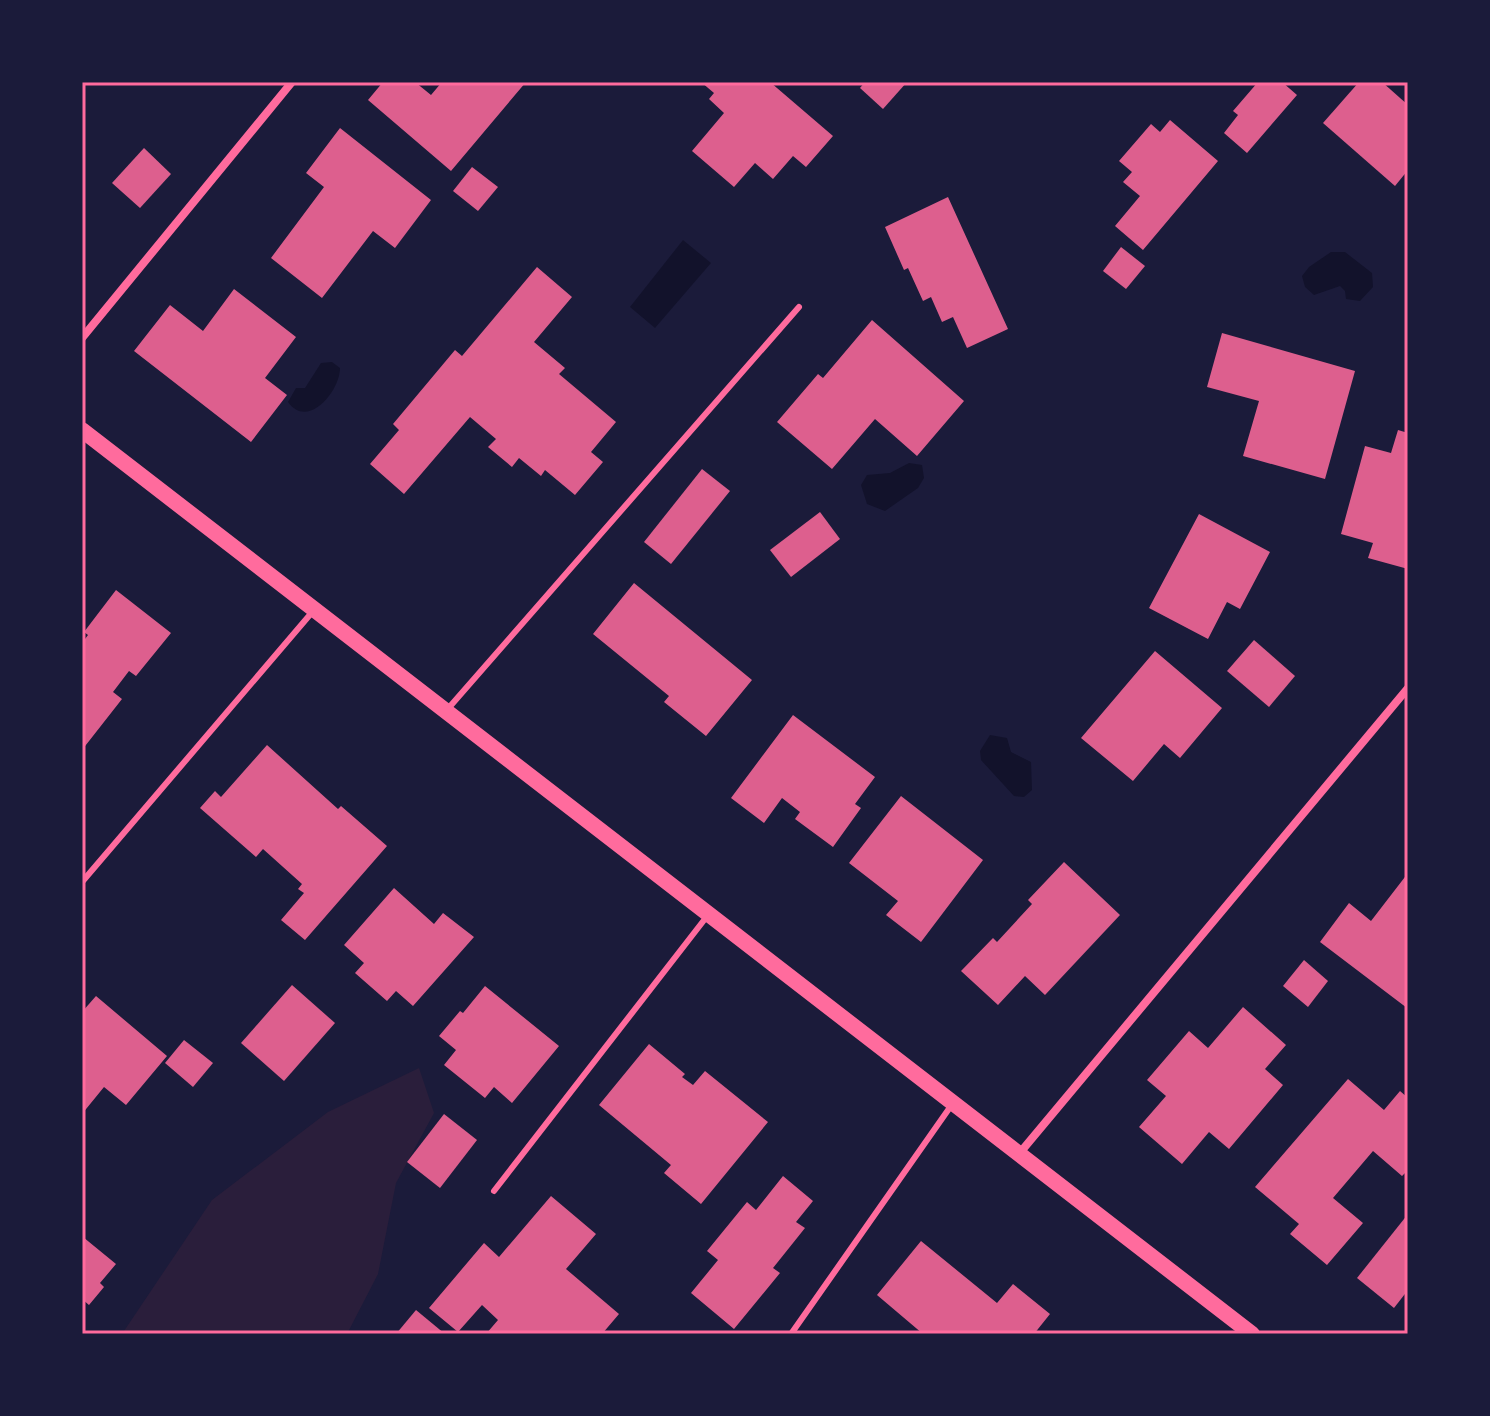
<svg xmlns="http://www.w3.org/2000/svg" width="1490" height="1416" font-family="'Golos Text',sans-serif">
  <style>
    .green { fill: #2a1e3b }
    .water { fill: #12122b }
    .building { fill: #dd5f8e }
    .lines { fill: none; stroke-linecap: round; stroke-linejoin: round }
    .service { stroke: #ff6b9d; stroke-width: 6 }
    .minor { stroke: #ff6b9d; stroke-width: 8 }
    .secondary { stroke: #ff6b9d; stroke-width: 16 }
    .neatline { fill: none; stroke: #ff6b9d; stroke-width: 3 }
  </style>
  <rect width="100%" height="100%" fill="#1b1b3a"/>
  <polygon class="green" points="419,1068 434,1113 396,1183 378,1274 347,1334 122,1334 212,1200 328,1112"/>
  <g class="water">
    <polygon points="683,240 711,263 655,328 630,307"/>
    <polygon points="1331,252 1345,252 1372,273 1373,287 1360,301 1346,299 1345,291 1340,286 1314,295 1305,287 1302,276 1309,267"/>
    <path d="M332,362l8,6c0,23 -32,62 -52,34l8,-14h9l16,-25z"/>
    <polygon points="909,463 922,465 924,478 918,488 885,511 867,504 861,485 867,475 890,473"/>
    <polygon points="990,735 1007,738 1011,752 1031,762 1032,790 1024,797 1014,796 981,760 980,751"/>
  </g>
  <g class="building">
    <polygon points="383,82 415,82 431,95 442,82 526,82 451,171 368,100"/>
    <polygon points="701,82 770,82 833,136 806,167 793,156 773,179 755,163 734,187 692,151 724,113 709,99 714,93"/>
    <polygon points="865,82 907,82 883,109 860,88"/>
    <polygon points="1258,82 1282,82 1297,95 1247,153 1224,133 1238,115 1233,111"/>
    <polygon points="1359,82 1382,82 1408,105 1408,170 1395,186 1323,123"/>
    <polygon points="1170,120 1218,161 1143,250 1115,226 1140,196 1123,182 1132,172 1119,161 1151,124 1160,132"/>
    <polygon points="340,128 431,200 395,248 373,231 322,298 271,258 324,187 306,173"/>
    <polygon points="144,148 171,174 140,208 112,183"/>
    <polygon points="472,167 498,187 478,211 453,191"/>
    <polygon points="948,197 1008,329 967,348 953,317 942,322 931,297 923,301 908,268 904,270 885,227"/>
    <polygon points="1121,247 1145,266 1126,289 1103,271"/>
    <polygon points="537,267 572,297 534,342 565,368 559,374 616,422 591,452 603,462 575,495 545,470 541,476 519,458 512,467 488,447 496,439 470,417 404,494 370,464 399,430 393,424 455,350 462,356"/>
    <polygon points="234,289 296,337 265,378 287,395 251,442 134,351 170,305 203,331"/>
    <polygon points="872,320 964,401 917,456 875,419 832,469 777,422 818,374 823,378"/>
    <polygon points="1222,333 1355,371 1325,479 1243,456 1259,401 1207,387"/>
    <polygon points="1398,430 1408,433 1408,569 1368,558 1373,543 1341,534 1365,446 1391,453"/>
    <polygon points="702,469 730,491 671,564 644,542"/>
    <polygon points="820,512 840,539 791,577 770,550"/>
    <polygon points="1199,514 1270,552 1240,609 1227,602 1208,639 1149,608"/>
    <polygon points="634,583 752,680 706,736 664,702 669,696 593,634"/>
    <polygon points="116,590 171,633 136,676 129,671 113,692 122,699 82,750 82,643 88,635 84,632"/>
    <polygon points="1254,640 1295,676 1269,707 1227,671"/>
    <polygon points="1155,651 1222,708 1180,758 1164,744 1133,781 1081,738"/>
    <polygon points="793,715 875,777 855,804 861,808 833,847 795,819 800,812 782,798 764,823 731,798"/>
    <polygon points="267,745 338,809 341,806 387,846 305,940 281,920 304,893 298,889 302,884 263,849 256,857 200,808 215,791 221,797"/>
    <polygon points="901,796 983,860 921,942 886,915 898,901 849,863"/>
    <polygon points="1064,862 1120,915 1045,995 1025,976 998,1005 961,971 993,938 997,942 1032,904 1028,900"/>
    <polygon points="1408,873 1408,1006 1407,1008 1320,942 1349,903 1371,921"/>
    <polygon points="394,888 434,924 443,913 474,937 413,1006 396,991 387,1001 355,973 364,963 344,945"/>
    <polygon points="1304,960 1328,981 1308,1007 1283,986"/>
    <polygon points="292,985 335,1023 284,1081 241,1043"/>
    <polygon points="485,986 559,1046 512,1103 494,1087 485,1098 444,1065 456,1050 439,1036 460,1011 463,1013"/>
    <polygon points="96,996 167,1056 126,1105 104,1087 82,1114 82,1012"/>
    <polygon points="1243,1007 1286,1045 1265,1069 1283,1085 1229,1149 1209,1132 1182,1164 1139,1127 1166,1096 1147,1080 1189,1031 1208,1048"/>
    <polygon points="184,1040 213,1063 193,1087 165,1063"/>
    <polygon points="649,1044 685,1074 682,1077 693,1085 705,1071 768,1122 701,1204 664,1173 671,1165 599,1105"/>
    <polygon points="1348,1079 1384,1110 1400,1091 1408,1098 1408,1170 1402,1176 1373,1151 1333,1198 1363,1223 1327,1265 1290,1234 1299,1224 1255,1187"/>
    <polygon points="444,1114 477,1140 440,1188 407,1162"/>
    <polygon points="783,1176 813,1201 796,1222 805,1228 773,1268 780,1273 734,1329 691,1293 718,1260 707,1251 747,1202 756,1210"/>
    <polygon points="551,1196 596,1234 566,1269 619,1314 602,1334 486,1334 498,1320 482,1305 458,1332 429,1308 484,1243 499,1257"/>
    <polygon points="1408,1214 1408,1290 1394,1308 1357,1278"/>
    <polygon points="83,1237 116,1264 100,1283 104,1287 89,1305 82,1299"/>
    <polygon points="921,1241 997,1303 1013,1284 1050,1314 1034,1334 923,1334 877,1295"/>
    <polygon points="416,1310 445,1334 396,1334"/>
  </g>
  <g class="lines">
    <g class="service">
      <polyline points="446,711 799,307"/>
      <polyline points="82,882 314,610"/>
      <polyline points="494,1191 708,915"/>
      <polyline points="791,1334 953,1103"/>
    </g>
    <g class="minor">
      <polyline points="82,338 292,82"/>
      <polyline points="1019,1154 1408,688"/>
    </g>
    <polyline class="secondary" points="82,430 1252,1334"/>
  </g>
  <rect width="1490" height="1416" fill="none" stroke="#1b1b3a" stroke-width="168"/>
  <rect x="84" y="84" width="1322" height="1248" class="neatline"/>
</svg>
